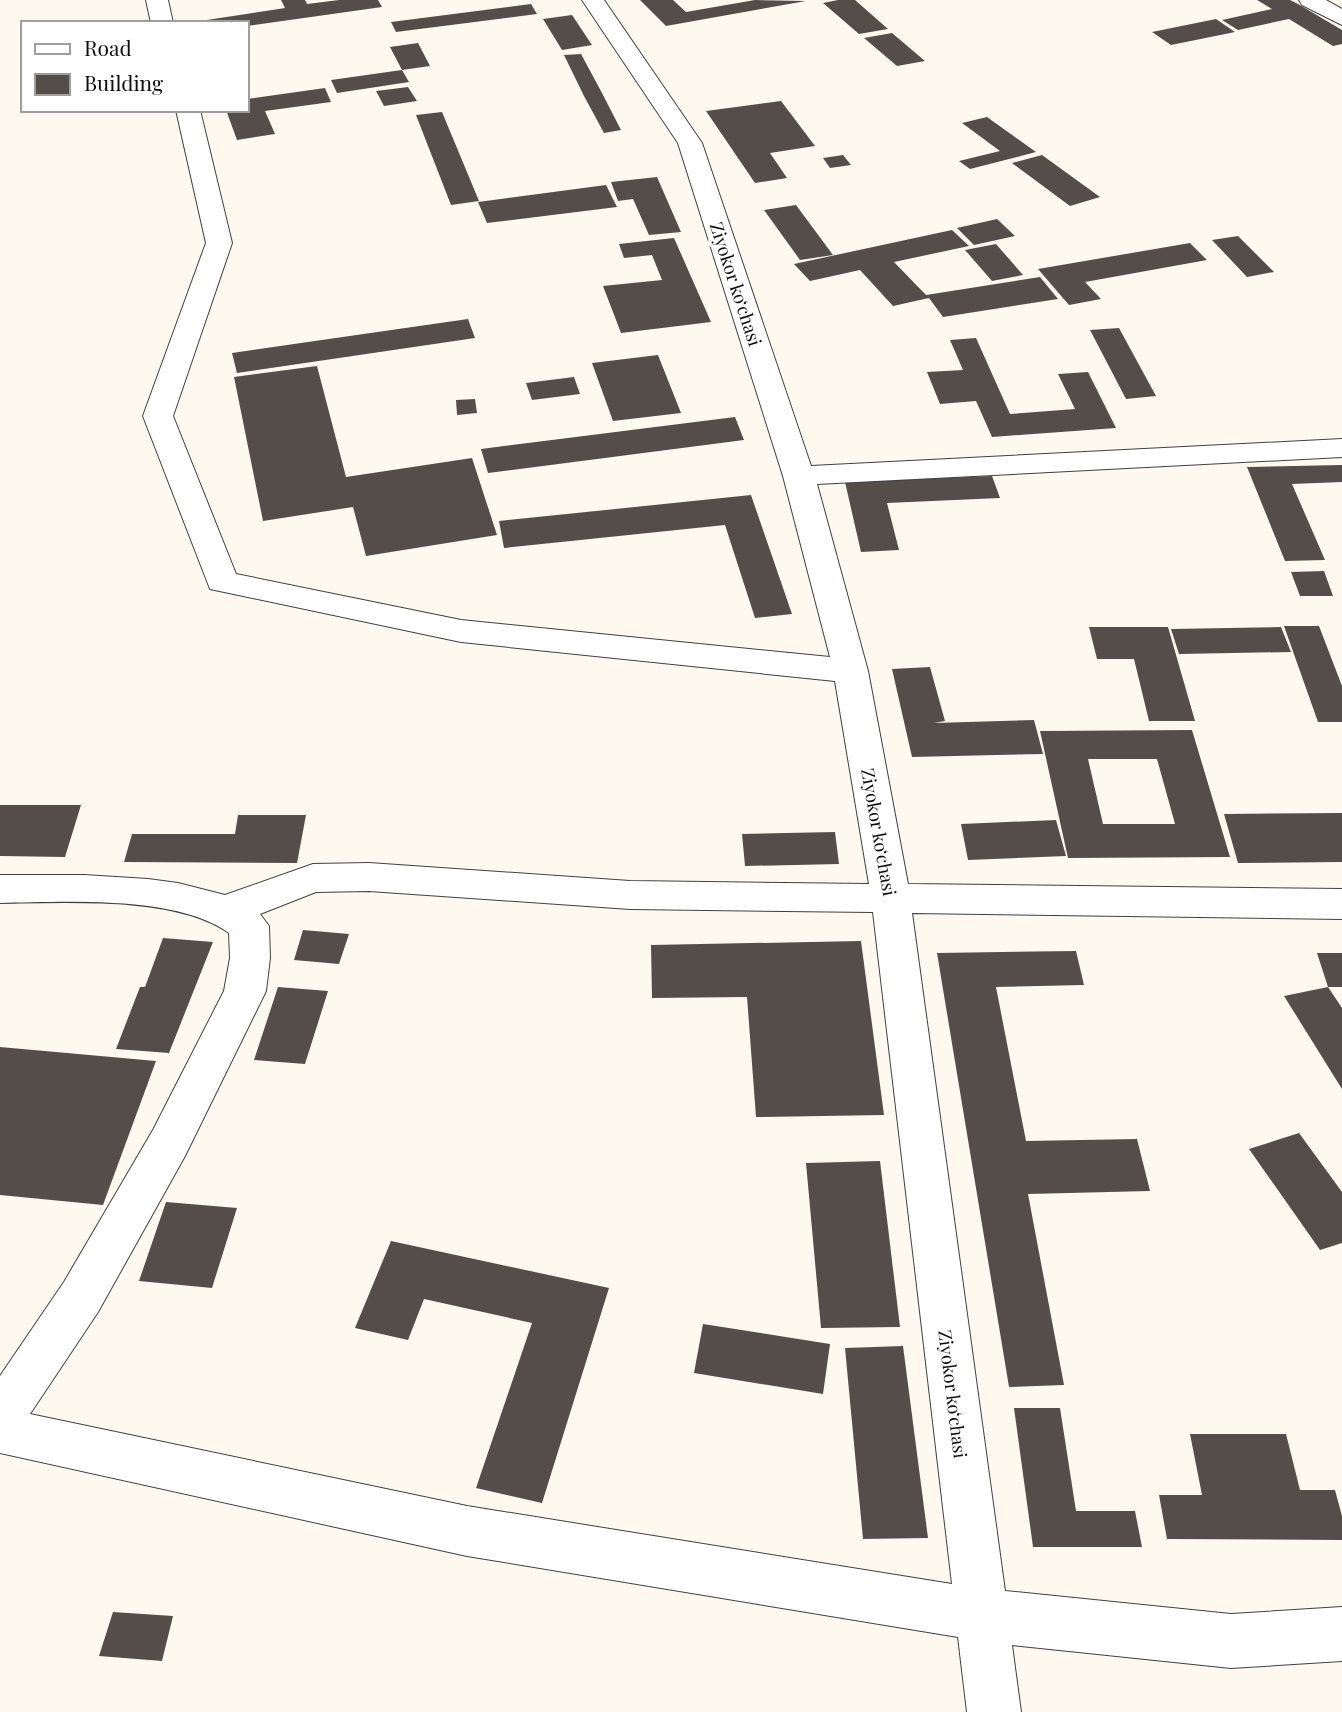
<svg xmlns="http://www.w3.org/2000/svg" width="1342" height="1712" font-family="'Playfair Display',serif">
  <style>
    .building { fill: #554d4a; fill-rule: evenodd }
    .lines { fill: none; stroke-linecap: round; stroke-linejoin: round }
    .minor-casing { stroke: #404040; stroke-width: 2 }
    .minor { fill: #fff; fill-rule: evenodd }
    .labels { text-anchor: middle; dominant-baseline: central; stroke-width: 7; stroke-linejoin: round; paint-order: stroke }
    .street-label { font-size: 18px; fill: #0d0d0d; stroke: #fff }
  </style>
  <rect width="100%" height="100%" fill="#fef9ee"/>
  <g class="building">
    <polygon points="281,0 305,0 307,4 339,0 378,0 382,7 247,26 247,23 187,23 285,8"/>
    <polygon points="640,0 673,0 686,12 755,0 806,1 666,26"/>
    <polygon points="838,0 855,0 888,29 859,34 823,3"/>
    <polygon points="1257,0 1290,0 1298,4 1342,30 1342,44 1333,46 1289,19 1238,30 1222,20 1272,9"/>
    <polygon points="531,4 537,14 396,32 391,22"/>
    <polygon points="572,15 592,45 562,50 543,19"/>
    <polygon points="1216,19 1235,32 1171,45 1152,32"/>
    <polygon points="892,33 925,61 897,66 864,38"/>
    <polygon points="418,43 430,66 402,70 409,82 337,93 331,80 402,70 390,47"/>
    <polygon points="581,54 602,93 621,130 604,133 584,96 564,55"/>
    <polygon points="408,87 417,101 384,106 376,91"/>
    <polygon points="325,88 331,102 265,111 275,134 237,140 226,110 247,110 247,99"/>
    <polygon points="781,101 815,146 770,153 787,178 755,183 706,111"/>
    <polygon points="442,112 479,201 451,205 416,115"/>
    <polygon points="987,117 1036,152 970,169 959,161 1000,151 962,123"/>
    <polygon points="843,155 851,165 830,168 823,158"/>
    <polygon points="1042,155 1100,197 1070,206 1012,163"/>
    <polygon points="657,177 681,232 649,235 633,199 618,201 611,182"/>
    <polygon points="606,185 617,207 487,223 478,202"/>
    <polygon points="796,205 833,255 800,260 764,210"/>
    <polygon points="997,219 1015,236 974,245 957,228"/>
    <polygon points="952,230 969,246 894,262 926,295 1040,277 1058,299 943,317 929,298 893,306 860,270 810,281 794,264"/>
    <polygon points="1238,236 1274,272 1247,277 1212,240"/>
    <polygon points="674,238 711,322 621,333 603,286 662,280 652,255 624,258 619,244"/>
    <polygon points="1190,243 1207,260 1085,282 1101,299 1069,305 1038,269"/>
    <polygon points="996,244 1023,275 992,281 965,250"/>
    <polygon points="468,319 475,338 237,373 232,353"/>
    <polygon points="1119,328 1156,396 1126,399 1090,330"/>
    <polygon points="976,338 1010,414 1075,409 1058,374 1088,372 1116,428 992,437 976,401 940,404 927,372 963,370 950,340"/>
    <polygon points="658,355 681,413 613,421 592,363"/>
    <polygon points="317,366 346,477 472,458 497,535 366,556 353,507 263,521 234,377"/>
    <polygon points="574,377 580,394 532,400 526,383"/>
    <polygon points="475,399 477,413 457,415 456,400"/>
    <polygon points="735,417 744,440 488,473 481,449"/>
    <polygon points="1342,465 1342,482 1292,484 1325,560 1285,561 1247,467"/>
    <polygon points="992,476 1000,498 887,503 899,550 861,552 845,482"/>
    <polygon points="751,495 792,614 755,618 725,525 504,548 499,521"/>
    <polygon points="1324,571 1333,596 1300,596 1291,572"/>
    <polygon points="1284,626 1319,626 1342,686 1342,722 1318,722"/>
    <polygon points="1089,627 1168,627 1195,721 1149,721 1134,659 1097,659"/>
    <polygon points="1281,627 1291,652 1179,654 1171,629"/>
    <polygon points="930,667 945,721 934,723 1034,720 1043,754 912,757 892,669"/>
    <path d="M1192,730l38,127 -162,1 -28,-127zM1088,759h69l18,65h-72z"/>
    <polygon points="0,805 81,805 65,857 0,856"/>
    <polygon points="1342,813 1342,862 1238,863 1224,814"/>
    <polygon points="238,815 306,815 297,863 124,862 132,834 235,834"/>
    <polygon points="1056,820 1066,856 968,860 961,824"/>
    <polygon points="835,832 839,864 745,866 742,834"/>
    <polygon points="303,930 349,934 339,964 294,960"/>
    <polygon points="163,938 213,942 169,1053 116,1049 140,987 145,987"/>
    <polygon points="861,941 884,1115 756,1117 747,997 652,998 651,945"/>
    <polygon points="1076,951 1084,985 996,987 1026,1141 1137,1139 1150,1191 1028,1194 1064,1385 1009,1387 937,953"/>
    <polygon points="1317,953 1342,953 1342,987 1328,987"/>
    <polygon points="278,987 328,991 305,1064 254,1060"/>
    <polygon points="1328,987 1342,1008 1342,1089 1284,996"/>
    <polygon points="0,1047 156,1061 103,1205 0,1195"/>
    <polygon points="1299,1133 1342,1192 1342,1243 1320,1250 1249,1149"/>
    <polygon points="880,1161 900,1327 821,1328 806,1163"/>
    <polygon points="166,1202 237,1208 212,1288 139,1281"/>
    <polygon points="391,1241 609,1288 542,1503 476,1488 532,1323 424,1299 408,1340 355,1328"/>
    <polygon points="703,1324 830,1344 823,1394 694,1373"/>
    <polygon points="903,1346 928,1538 863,1539 845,1348"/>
    <polygon points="1014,1408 1060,1408 1076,1511 1135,1511 1142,1547 1033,1547"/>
    <polygon points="1190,1434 1286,1434 1300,1490 1335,1490 1342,1516 1342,1540 1167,1539 1159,1495 1202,1495"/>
    <polygon points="113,1612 173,1616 162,1661 99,1656"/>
  </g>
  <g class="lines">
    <g class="minor-casing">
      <g id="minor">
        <polygon points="146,0 168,0 173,23 151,23"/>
        <path d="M582,0h22l98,143 109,323 531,-27v18l-525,27 51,187 40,213 434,5v30l-430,-6 93,678 226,23 111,-7v54l-111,7 -219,-23 9,67h-54l-9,-75 -491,-81 -467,-103v-77l64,-94 89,-152 71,-139 6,-33 -1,-25c-52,-38 -165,-31 -229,-30v-28h84l64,4 30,4 47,12 88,-31 56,-1 261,18 239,3 -34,-203 -374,-39 -251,-53 -67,-173 63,-173 -30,-133h24l32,133 -59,173 63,158 225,46 369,37 -47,-181 -105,-333zM369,891l261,18 243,3 79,672 -485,-78 -437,-92 68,-102 87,-156 81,-165 4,-33 -1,-32 -9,-12 56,-22z"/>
        <polygon points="1299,0 1326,0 1342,9 1342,25 1302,5"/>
      </g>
    </g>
    <use href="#minor" class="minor"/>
  </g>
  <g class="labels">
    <g class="street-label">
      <text transform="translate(736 284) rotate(72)">Ziyokor koʻchasi</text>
      <text transform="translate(879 832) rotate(80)">Ziyokor koʻchasi</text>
      <text transform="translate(953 1394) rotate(83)">Ziyokor koʻchasi</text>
    </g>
  </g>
  <rect x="21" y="21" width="228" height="91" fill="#ffffff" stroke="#9e9e9e" stroke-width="2"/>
  <rect x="35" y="44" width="35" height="10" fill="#ffffff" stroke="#9e9e9e" stroke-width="2"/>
  <text x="84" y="56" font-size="21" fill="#0d0d0d">Road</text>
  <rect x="35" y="74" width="35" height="21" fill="#554d4a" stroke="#9e9e9e" stroke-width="2"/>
  <text x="84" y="91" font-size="21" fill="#0d0d0d">Building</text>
</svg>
